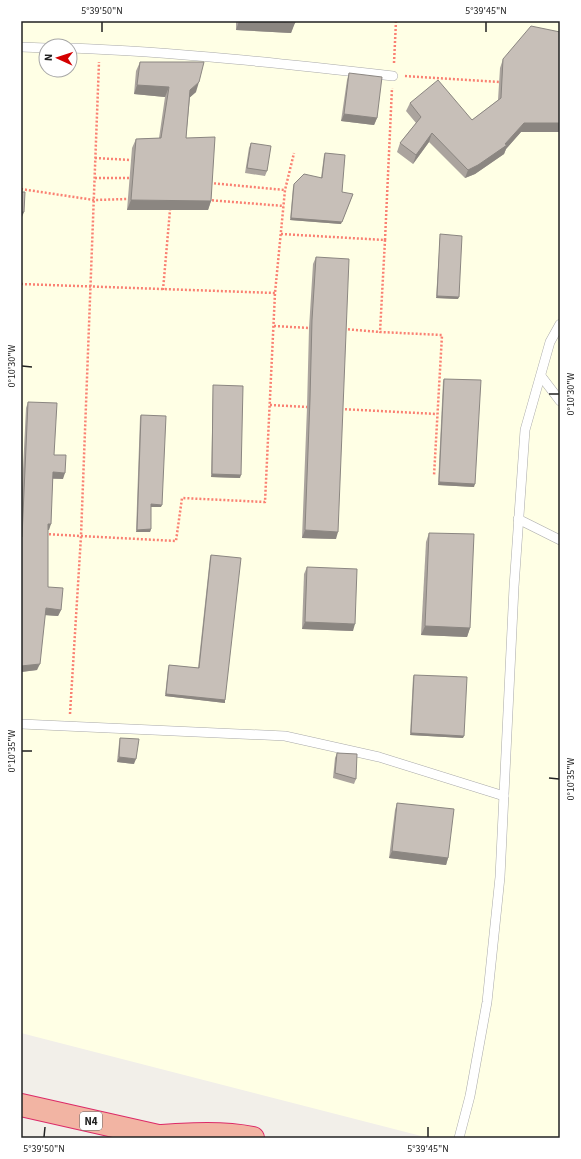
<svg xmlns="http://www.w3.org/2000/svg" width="581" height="1159" font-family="'Source Sans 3',sans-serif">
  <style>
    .education { fill: #ffffe5; fill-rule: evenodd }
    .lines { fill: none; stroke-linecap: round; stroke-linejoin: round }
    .service-casing { stroke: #a9a9a9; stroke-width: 10 }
    .trunk-casing { stroke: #dc2a67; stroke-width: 24 }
    .path { stroke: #fa8072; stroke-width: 2.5; stroke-dasharray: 2 2; stroke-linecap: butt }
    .service { stroke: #fff; stroke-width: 9 }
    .trunk { stroke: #f2b4a3; stroke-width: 22 }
    .wall { fill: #aba49e }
    .shaded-wall { fill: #8b8681 }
    .building { fill: #c7bfb8; stroke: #8b8681 }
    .ticks { fill: none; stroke: #222; stroke-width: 1.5 }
    .labels { text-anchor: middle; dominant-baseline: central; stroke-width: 3.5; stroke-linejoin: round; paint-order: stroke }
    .shield { fill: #fff; stroke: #646464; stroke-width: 1 }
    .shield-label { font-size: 11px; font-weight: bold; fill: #222 }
    .neatline { fill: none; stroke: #222; stroke-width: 1.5 }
    .ticks-label { font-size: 10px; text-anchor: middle; fill: #222 }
  </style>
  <rect width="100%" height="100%" fill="#f2efe9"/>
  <path class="education" d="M21,21h539v1117h-131l-408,-105zM46,46h24v24h-24z"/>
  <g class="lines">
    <g class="service-casing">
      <g id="service">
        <polyline points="21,47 46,48"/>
        <path d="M70,48c108,4 216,16 323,28"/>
        <polyline points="541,376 560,401"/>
        <polyline points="518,519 560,540"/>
        <polyline points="21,724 285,736 379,757 504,796"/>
        <polyline points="459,1138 470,1096 487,1002 500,877 514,587 525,430 550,342 560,324"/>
      </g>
    </g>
    <g class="trunk-casing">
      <g id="trunk">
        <polyline points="21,1105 167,1138"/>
        <path d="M161,1136c31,-2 61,-4 92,2"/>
      </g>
    </g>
    <g class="path">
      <polyline points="394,63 396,21"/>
      <polyline points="405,76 499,82"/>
      <polyline points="95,158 131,160"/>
      <polyline points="95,178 130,178"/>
      <polyline points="210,183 285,190"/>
      <polyline points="21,189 94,200 128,199"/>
      <polyline points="208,200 284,206"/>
      <polyline points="281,234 385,240 380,332 442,335 434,476"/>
      <polyline points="385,240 392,88"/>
      <polyline points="21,284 275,293"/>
      <polyline points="163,290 170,210"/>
      <polyline points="274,326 309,328"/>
      <polyline points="344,329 380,332"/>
      <polyline points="270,405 307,407"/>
      <polyline points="341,409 437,414"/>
      <polyline points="45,534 81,536 176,541 182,498 265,502 275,293 285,190 294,153"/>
      <polyline points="70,714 81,536 99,62"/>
    </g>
    <use href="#service" class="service"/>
    <use href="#trunk" class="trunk"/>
  </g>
  <g class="wall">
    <polygon points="236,21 295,21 291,33 236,30"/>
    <polygon points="560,32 560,132 521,132 506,149 504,154 475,174 465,178 429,142 413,164 397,152 400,143 416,123 406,111 410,103 472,120 498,100 500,68 503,59"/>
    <polygon points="140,62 196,92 190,97 186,138 211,201 208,210 127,210 132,148 136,139 159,138 165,97 134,94 136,71"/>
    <polygon points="349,73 377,118 374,125 341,121 347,80"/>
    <polygon points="251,143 267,171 265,176 245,173 249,148"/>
    <polygon points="325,153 342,192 341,224 290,220 293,187 294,184 321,178 324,155"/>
    <polygon points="440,234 458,299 436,298 440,237"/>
    <polygon points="316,257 336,539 302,538 307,407 309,328 313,264"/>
    <polygon points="444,379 474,487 438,485 443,381"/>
    <polygon points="213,385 240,478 211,477 213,388"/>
    <polygon points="28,402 54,455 63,479 53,479 49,530 48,530 48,587 61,610 58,616 45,615 37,670 21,672 21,510 26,408"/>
    <polygon points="141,415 161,507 151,507 151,529 150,532 136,532 140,417"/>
    <polygon points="429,533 470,628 467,637 421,635 426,542"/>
    <polygon points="211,555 225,703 165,696 168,668 169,665 198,668 210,557"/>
    <polygon points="307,567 353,631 302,629 304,574"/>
    <polygon points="414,675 463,738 410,735 413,677"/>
    <polygon points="120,738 134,764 117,762 119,743"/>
    <polygon points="337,753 356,779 354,784 333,778 335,758"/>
    <polygon points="397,803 448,858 446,865 389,858 395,810"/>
  </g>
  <g class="shaded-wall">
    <polygon points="239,21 254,21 295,23 291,33 236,30"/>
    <polygon points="199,82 196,92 187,100 190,90"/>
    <polygon points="137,85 169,87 165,97 134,94"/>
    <polygon points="344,114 377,118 374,125 341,121"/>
    <polygon points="524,123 560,123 560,132 521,132 506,149 504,154 475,174 465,178 468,170 505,144"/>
    <polygon points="432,133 429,142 413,164 416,155"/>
    <polygon points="353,194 341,224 290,220 291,218"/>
    <polygon points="131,200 211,201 208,210 127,210"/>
    <polygon points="21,212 24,212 22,217 21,217"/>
    <polygon points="437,296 459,297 458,299 436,298"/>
    <polygon points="53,472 65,473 63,479 51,478"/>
    <polygon points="212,474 241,475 240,478 211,477"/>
    <polygon points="439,482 475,484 474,487 438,485"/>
    <polygon points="151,504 162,505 161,507 150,507"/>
    <polygon points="48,524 51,524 49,530 46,530"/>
    <polygon points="151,529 150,532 136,532 137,530"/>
    <polygon points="305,530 338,532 336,539 302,538"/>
    <polygon points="46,608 61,610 58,616 44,615"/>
    <polygon points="305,622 355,624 353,631 302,629"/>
    <polygon points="425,626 470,628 467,637 421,635"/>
    <polygon points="40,664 37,670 21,672 21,666"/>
    <polygon points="166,694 225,700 225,703 165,696"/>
    <polygon points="411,733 464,736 463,738 410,735"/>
    <polygon points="119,757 136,759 134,764 117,762"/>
    <polygon points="392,851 448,858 446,865 389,858"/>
  </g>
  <g class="building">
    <polygon points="254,21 295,21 295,23"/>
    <polygon points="531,26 560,32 560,123 524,123 505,144 507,145 478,165 468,170 432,133 416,155 400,143 421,117 410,103 438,80 472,120 501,98 503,59"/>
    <polygon points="140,62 204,62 199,82 190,90 186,138 215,137 211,201 131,200 136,139 161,138 169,87 137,85"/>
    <polygon points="349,73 382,77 377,118 344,114"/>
    <polygon points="251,143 271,146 267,171 247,168"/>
    <polygon points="325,153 345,155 342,192 353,194 342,222 291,218 294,184 304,174 322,178"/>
    <polygon points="21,192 25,192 24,212 21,212"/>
    <polygon points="440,234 462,236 459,297 437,296"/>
    <polygon points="316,257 349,259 338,532 305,530 310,399 312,320"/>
    <polygon points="444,379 481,380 475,484 439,482"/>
    <polygon points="213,385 243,386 241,475 212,474"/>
    <polygon points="28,402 57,403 54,455 66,455 65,473 53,472 51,524 48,524 48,587 63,588 61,610 46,608 40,664 21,666 21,537 22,537"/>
    <polygon points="141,415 166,416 162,505 151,504 151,529 137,530"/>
    <polygon points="429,533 474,534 470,628 425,626"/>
    <polygon points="211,555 241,558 225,700 166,694 169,665 199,668"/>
    <polygon points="307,567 357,569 355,624 305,622"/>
    <polygon points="414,675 467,677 464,736 411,733"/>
    <polygon points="120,738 139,739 136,759 119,757"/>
    <polygon points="337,753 357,754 356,779 335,773"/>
    <polygon points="397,803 454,809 448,858 392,851"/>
  </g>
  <path class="ticks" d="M102,32v-10M486,32v-10M22,366l10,1M549,394h10M22,751h10M549,778l10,1M44,1137l1,-10M428,1137v-10"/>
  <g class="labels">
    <rect class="shield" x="80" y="1112" width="22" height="18" rx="3"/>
    <g class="shield-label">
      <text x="91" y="1121">N4</text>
    </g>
  </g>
  <rect width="581" height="1159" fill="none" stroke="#ffffff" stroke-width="44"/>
  <g transform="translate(58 58) rotate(273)"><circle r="19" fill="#ffffff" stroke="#a7a7a7"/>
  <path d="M0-3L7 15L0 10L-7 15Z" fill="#d40000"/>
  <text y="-6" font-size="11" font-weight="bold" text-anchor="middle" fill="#222222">N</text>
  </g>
  <rect x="22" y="22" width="537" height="1115" class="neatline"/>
  <g class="ticks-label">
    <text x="102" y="14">5°39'50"N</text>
    <text x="486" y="14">5°39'45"N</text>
    <text transform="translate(11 366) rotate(-90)" y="4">0°10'30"W</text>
    <text transform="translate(570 394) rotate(-90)" y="4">0°10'30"W</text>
    <text transform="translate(11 751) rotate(-90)" y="4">0°10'35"W</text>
    <text transform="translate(570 779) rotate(-90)" y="4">0°10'35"W</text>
    <text x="44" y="1152">5°39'50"N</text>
    <text x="428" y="1152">5°39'45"N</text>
  </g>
</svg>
